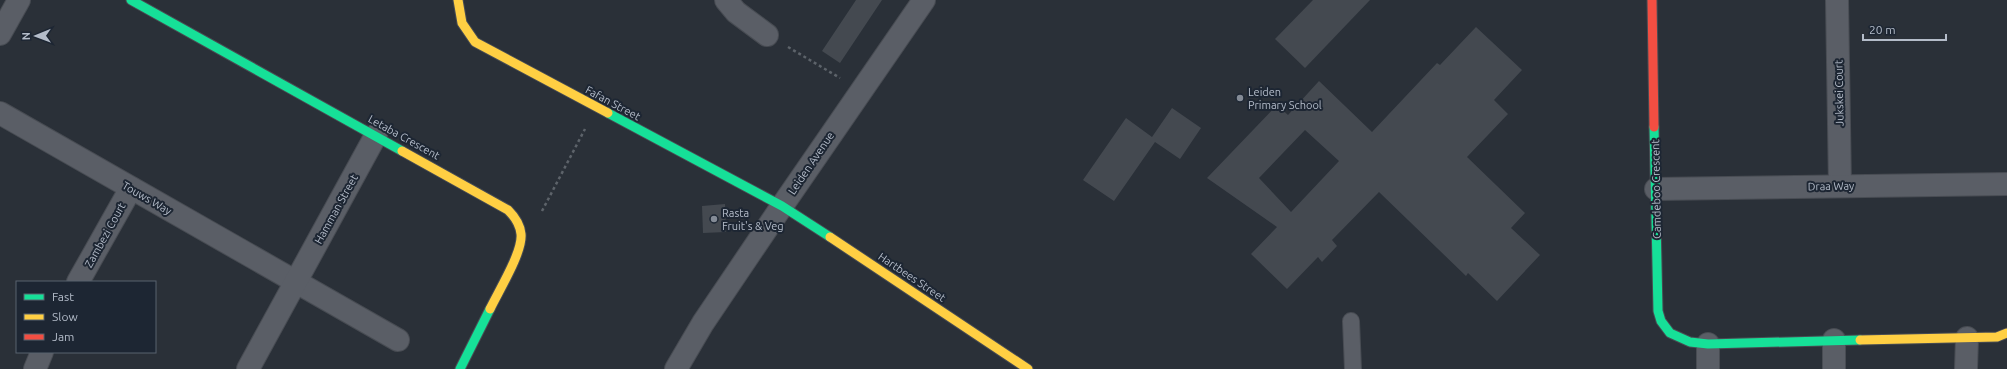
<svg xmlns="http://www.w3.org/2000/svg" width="2007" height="369" font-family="Ubuntu,sans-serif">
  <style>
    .building { fill: #444950; fill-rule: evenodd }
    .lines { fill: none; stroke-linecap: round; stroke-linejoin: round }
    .lane-casing { stroke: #484c53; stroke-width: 18 }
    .street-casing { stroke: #484c53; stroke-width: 24 }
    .fast-casing { stroke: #484c53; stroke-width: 11 }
    .slow-casing { stroke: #484c53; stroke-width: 11 }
    .jam-casing { stroke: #484c53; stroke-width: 11 }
    .path { stroke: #5d636a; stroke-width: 2.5; stroke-dasharray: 3 3; stroke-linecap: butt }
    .lane { stroke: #5a5e66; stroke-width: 16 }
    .street { stroke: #5a5e66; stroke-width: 22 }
    .fast { stroke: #16e098; stroke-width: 9 }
    .slow { stroke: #ffcf43; stroke-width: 9 }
    .jam { stroke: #f24e42; stroke-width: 9 }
    .poi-dot { fill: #848b96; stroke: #1d2633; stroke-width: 1.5 }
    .labels { text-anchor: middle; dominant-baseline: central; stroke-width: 4; stroke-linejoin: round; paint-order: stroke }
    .poi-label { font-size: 11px; fill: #b4bcc9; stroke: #1d2633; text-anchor: start }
    .street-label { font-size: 11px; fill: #b4bcc9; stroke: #1d2633 }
  </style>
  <rect width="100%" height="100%" fill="#2a3038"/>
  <g class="building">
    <polygon points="856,0 882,0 840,63 822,51"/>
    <polygon points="1313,0 1370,0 1305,68 1275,39"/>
    <path d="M1476,27l46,43 -28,30 14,14 -41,43 58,56 -14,15 29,27 -43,46 -29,-28 -2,3 -87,-84 -47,48 5,6 -15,16 -4,-5 -31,32 -36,-35 26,-27 -70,-49 70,-73 11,10 31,-34 53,51 65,-69 3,2zM1305,130l34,31 -48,51 -32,-34z"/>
    <polygon points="1172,108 1201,128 1180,159 1155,142 1114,201 1083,180 1126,118 1152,137"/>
    <polygon points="725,204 726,232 703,233 702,206"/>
  </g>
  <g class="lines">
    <g class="lane-casing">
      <polyline id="lane" points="1351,321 1353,369"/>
    </g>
    <g class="street-casing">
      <g id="street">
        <polyline points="726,0 736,12 767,35"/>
        <polyline points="1837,0 1840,186"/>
        <polyline points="0,34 19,0"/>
        <polyline points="0,113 398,340"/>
        <polyline points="1656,189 2007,184"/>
        <polyline points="78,282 131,188"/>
        <polyline points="1834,340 1834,369"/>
        <polyline points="1708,344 1708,369"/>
        <polyline points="35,369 42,352"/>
        <polyline points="248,369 376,135"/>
        <polyline points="676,369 703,323 782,206 924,0"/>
        <polyline points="1966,369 1967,338"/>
      </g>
    </g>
    <g class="fast-casing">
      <g id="fast">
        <polyline points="131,0 402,151"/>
        <polyline points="608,113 782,206 830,237"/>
        <polyline points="1654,127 1658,311 1661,321 1670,333 1690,342 1708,344 1860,340"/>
        <polyline points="460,369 490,309"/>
      </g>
    </g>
    <g class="slow-casing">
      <g id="slow">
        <polyline points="458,0 462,23 475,42 608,113"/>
        <path d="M402,151l106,59c7,7 12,14 13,24 2,18 -23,58 -31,75"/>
        <polyline points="830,237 1028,369"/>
        <polyline points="1860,340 1997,337 2007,333"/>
      </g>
    </g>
    <g class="jam-casing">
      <polyline id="jam" points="1652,0 1654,127"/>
    </g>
    <g class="path">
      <polyline points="788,47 840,78"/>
      <polyline points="542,211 585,129"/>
    </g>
    <use href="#lane" class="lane"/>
    <use href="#street" class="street"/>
    <use href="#fast" class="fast"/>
    <use href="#slow" class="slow"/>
    <use href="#jam" class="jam"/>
  </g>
  <g class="poi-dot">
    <circle cx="1240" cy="98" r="4"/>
    <circle cx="714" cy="219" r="4"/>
  </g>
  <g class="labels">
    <g class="poi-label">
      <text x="1248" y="92">Leiden<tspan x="1248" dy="13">Primary School</tspan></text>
      <text x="722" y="213">Rasta<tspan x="722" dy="13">Fruit's &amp; Veg</tspan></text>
    </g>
    <g class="street-label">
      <text transform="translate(1839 93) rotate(-91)">Jukskei Court</text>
      <text transform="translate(613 103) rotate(28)">Fafan Street</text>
      <text transform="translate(404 137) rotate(29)">Letaba Crescent</text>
      <text transform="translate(811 163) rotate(-56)">Leiden Avenue</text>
      <text transform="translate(1831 186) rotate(-1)">Draa Way</text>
      <text transform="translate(1656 189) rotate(-91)">Camdeboo Crescent</text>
      <text transform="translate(147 198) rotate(30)">Touws Way</text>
      <text transform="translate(336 209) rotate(-61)">Hamman Street</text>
      <text transform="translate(105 235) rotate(-61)">Zambezi Court</text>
      <text transform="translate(912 277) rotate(34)">Hartbees Street</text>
    </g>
  </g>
  <rect x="16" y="281" width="140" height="72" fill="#1d2633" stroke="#59626f"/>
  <rect x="24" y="294" width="20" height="6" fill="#16e098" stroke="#59626f"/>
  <text x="52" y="301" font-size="12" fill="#b4bcc9">Fast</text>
  <rect x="24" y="314" width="20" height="6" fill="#ffcf43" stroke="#59626f"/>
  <text x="52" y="321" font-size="12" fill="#b4bcc9">Slow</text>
  <rect x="24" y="334" width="20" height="6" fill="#f24e42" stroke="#59626f"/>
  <text x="52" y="341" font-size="12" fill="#b4bcc9">Jam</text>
  <g transform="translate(36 36) rotate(269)" stroke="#1d2633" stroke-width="3" paint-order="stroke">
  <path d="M0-3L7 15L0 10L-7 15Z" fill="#b4bcc9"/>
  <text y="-6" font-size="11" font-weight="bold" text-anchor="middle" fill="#b4bcc9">N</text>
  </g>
  <path d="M1863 34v6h83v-6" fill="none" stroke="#b4bcc9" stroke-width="2"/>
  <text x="1869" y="34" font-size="12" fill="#b4bcc9" stroke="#1d2633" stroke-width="3" paint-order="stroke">20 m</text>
</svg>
